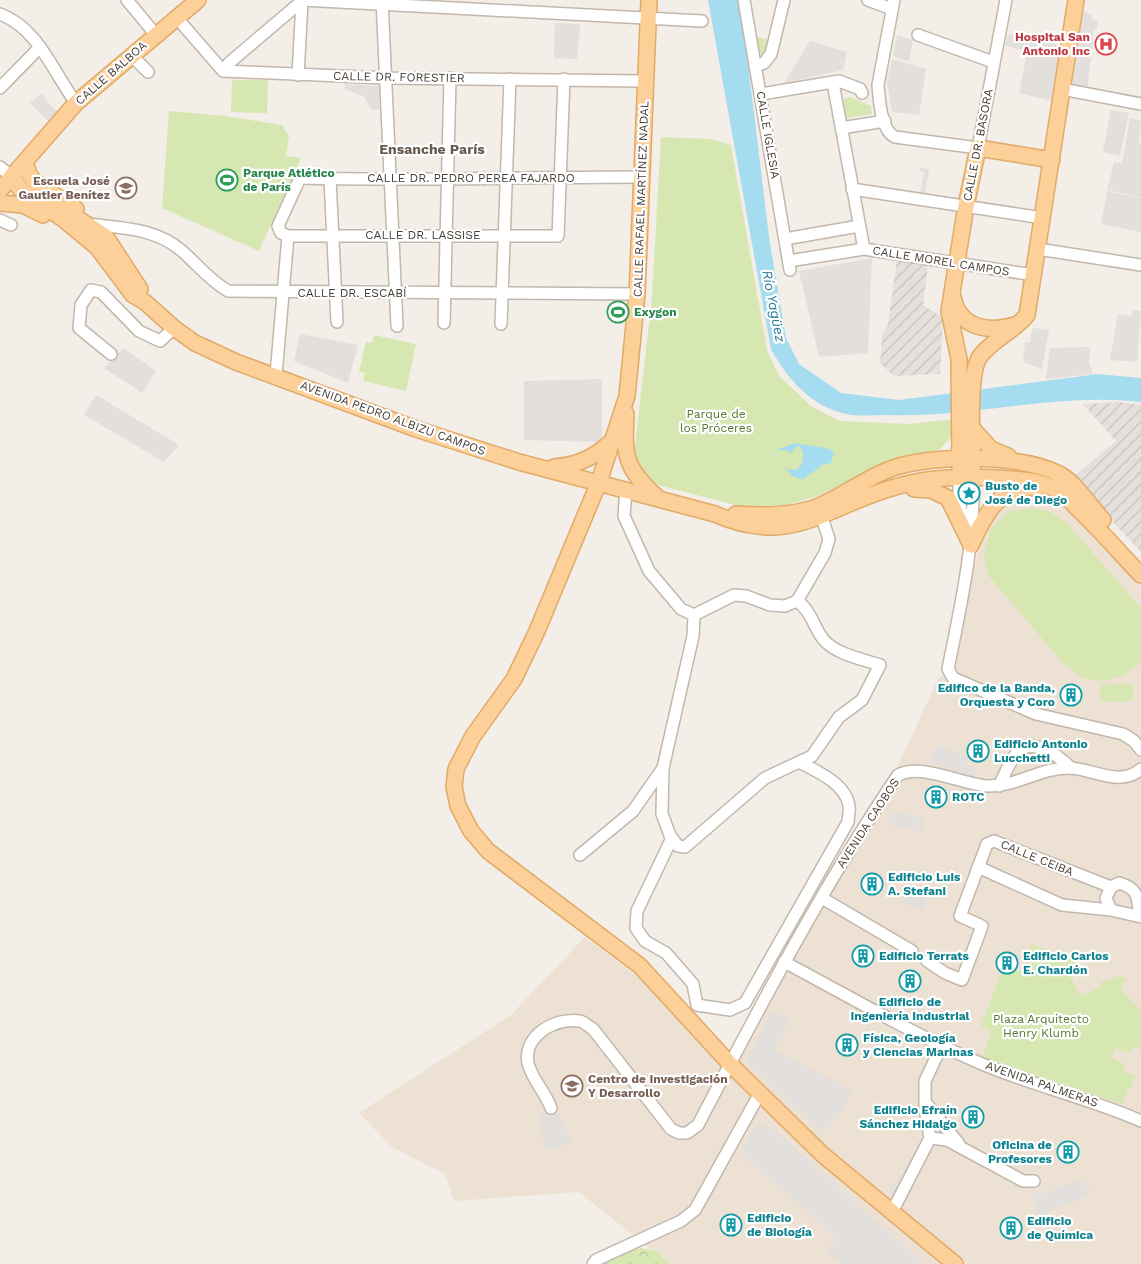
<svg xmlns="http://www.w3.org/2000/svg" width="1141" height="1264" font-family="'Work Sans',sans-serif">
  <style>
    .industrial { fill: url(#industrial-furrows) }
    .education { fill: #ece1d2 }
    .forest { fill: url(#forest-crowns) }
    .green { fill: #d7e7b1 }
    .parking { fill: #e2dfdc }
    .water { fill: #a5dcef; fill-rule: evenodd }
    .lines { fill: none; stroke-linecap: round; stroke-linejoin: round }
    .minor-casing { stroke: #c2b7ad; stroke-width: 14 }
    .major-casing { stroke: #e1aa68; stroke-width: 18 }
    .minor { stroke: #fff; stroke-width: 11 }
    .major { stroke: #fcd098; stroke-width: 15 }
    .labels { text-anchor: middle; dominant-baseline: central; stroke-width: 4.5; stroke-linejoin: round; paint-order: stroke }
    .health-label { font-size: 12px; font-weight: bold; fill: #be3a42; stroke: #fff; text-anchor: end }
    .street-label { font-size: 12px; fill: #463e36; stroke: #fff }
    .leisure-label { font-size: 12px; font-weight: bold; fill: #27864d; stroke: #fff; text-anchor: start }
    .education-label { font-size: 12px; font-weight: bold; fill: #785e54; stroke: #fff; text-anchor: end }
    .park-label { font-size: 12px; fill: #53772b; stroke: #fff }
    .culture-label { font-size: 12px; font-weight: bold; fill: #0d838f; stroke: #fff; text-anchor: start }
    .neighbourhood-label { font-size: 14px; font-weight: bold; fill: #695a4e; stroke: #fff }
    .water-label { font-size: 14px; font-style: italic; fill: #2d7b98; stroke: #fff }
  </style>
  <defs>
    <pattern id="industrial-furrows" width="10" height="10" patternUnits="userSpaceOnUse" patternTransform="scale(1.25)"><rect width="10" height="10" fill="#e6e0dc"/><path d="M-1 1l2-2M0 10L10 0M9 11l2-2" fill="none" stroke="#c7c1bd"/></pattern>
    <pattern id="forest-crowns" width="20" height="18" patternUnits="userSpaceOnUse" patternTransform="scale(1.25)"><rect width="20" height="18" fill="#d7e7b1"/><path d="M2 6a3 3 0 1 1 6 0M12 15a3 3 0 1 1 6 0" fill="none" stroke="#bac799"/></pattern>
  </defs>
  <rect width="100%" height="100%" fill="#f3eee7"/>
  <g class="industrial">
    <polygon points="897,259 928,265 923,305 943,318 940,374 894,376 880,363 882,335 888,324"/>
    <polygon points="1117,402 1141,405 1141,552 1072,478 1116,441 1083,404"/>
  </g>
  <polygon class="education" points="1033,493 1057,496 1141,586 1141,1264 669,1264 579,1192 454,1201 445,1174 392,1147 359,1113 511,1015 585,937 635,975 731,1054 896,770 938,679 953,667 976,561 989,519 1012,499"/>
  <polygon class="forest" points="641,1248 657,1251 669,1264 605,1264 620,1253"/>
  <g class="green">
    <polygon points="756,37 770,40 767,53 763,55 759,53"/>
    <polygon points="232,80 268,80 267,113 231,112"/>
    <polygon points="850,97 871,106 872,114 847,118 842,102 845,98"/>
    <polygon points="169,111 225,116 282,125 289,136 286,156 301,158 259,251 162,208"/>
    <polygon points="661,137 710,139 731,145 767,350 779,376 811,406 839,421 909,424 953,419 951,437 939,450 878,467 818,496 785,505 743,507 662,486 648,480 640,469 634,454 652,298"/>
    <polygon points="374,335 416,344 406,391 363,381 365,373 359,372 366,342 372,343"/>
    <polygon points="1030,508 1049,511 1067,523 1141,608 1141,661 1125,675 1104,681 1083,678 1064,664 988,575 984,555 990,530 1010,511"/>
    <polygon points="1133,684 1133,701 1100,702 1100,685"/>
    <polygon points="1032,944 1079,962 1069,966 1070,969 1068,971 1080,996 1101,987 1100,983 1118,976 1126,979 1121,990 1141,1011 1141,1049 1133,1046 1130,1053 1115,1048 1111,1058 1125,1064 1123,1071 1135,1076 1131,1088 1128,1088 1122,1104 982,1057 992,1031 981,1026 1004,966 1021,972"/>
  </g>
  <g class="parking">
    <polygon points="1083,12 1092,14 1092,20 1098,21 1097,30 1094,30 1087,90 1072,86"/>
    <polygon points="555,23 580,24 577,59 554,58"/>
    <polygon points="1009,34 1064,46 1056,102 1019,93 1027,52 1005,45"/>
    <polygon points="897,35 913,40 909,62 893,56"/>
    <polygon points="810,41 847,52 843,70 784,83"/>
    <polygon points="892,59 926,69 919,115 892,112 887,82"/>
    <polygon points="344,84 379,86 379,110 372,110 363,96 346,90"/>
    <polygon points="42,93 49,104 59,113 50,123 30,103"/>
    <polygon points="1111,110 1129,113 1120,156 1103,152"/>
    <polygon points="1130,118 1141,121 1139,143 1141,144 1141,197 1107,190 1114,162 1122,163"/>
    <polygon points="920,168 929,169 925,196 920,195 924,172 919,171"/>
    <polygon points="1107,191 1141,198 1141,232 1101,224"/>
    <polygon points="872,258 868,353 819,357 799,271"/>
    <polygon points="1132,310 1141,311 1137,362 1110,360 1118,314 1131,316"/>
    <polygon points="1032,328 1049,330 1042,369 1023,362 1025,342 1030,343"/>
    <polygon points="300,334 358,345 348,383 294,361"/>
    <polygon points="1090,347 1089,363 1093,374 1046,379 1050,348"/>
    <polygon points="123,348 156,371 142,393 104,368"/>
    <polygon points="602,379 602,442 524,440 524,381"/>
    <polygon points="96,395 179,445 164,462 84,415"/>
    <polygon points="937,745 968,757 966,764 975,767 972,777 930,761"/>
    <polygon points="892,811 925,819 922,832 889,824"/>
    <polygon points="907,886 927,892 924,911 901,902"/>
    <polygon points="771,1011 790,1020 775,1050 851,1090 846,1106 822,1132 746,1062"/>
    <polygon points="554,1106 561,1121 573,1140 551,1152 550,1147 544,1150 540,1114"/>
    <polygon points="766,1123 925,1264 842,1264 826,1251 837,1238 740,1153 753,1128 762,1127"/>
    <polygon points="906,1165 912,1168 897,1197 890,1193"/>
    <polygon points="1079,1179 1091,1191 1083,1198 1047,1212 1038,1219 1033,1191 1045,1193"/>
  </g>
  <g class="water">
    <path d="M708,0h30l3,6 28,231 17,101 13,26 42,29 58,7 199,-26 43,4v24c-85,-10 -169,16 -254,13 -14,0 -32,2 -45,-2 -33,-9 -55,-35 -71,-64z"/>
    <path d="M795,443l35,6 4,3 -3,11 -9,2 -18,14 -8,-1 -5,-3 -11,-13 -8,-6 4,-6zM799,446c7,7 5,19 -3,24l-9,-1 -14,-13 3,-6h9l6,3 4,-6z"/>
  </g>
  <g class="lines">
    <g class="minor-casing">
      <g id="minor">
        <polyline points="127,0 156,35"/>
        <polyline points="301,0 702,21"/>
        <polyline points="382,0 397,326"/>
        <polyline points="744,0 790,270"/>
        <polyline points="868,0 892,9"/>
        <path d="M894,0l-16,85c1,14 3,46 17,52l83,11 28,-148"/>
        <path d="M0,14c38,14 53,58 76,89"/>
        <polyline points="177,18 223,71 386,78 645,81"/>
        <polyline points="918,35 993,62"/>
        <polyline points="132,56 148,72"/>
        <polyline points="755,66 764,63 771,54 784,0"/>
        <polyline points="223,71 229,63 302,1"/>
        <polyline points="298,75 302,1"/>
        <path d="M564,79l-6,157h-270l-7,-3 -3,-7 22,-48c114,3 229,-1 343,-1"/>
        <polyline points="833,83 864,249"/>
        <polyline points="0,88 40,47"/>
        <polyline points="1062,89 1141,104"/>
        <polyline points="761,94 839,81 860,89 862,93"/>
        <polyline points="841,128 885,121"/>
        <polyline points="0,167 12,177"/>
        <polyline points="330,179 337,322"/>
        <polyline points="852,189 1043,218"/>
        <polyline points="0,220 11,225"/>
        <path d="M88,224c33,4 68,4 94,27 16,14 27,29 46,40l409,3"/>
        <polyline points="785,239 859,226"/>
        <polyline points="1038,249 1141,265"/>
        <polyline points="789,261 864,249 1034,275"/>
        <polyline points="444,323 450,78"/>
        <polyline points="501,324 510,79"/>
        <polyline points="111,354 79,328 81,305 91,290 101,292 139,331 160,341 174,328"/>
        <polyline points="276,375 288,236"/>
        <polyline points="959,477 959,502 964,519"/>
        <path d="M973,477c2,67 -12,127 -25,192l5,9 83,36 87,20 11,7 7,9"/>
        <polyline points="626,490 624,516 649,571 681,609 694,615"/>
        <path d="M797,601c14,9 16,25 26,38 12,15 39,20 57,26l-18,35 -23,17 -27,39 -13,6"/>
        <path d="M663,768l-1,46 9,24h1l6,8 7,1 80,-69 34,-16c18,9 47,22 50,44 1,5 -1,11 -1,16l-103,181 -15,7 -33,-5 -4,-21 -27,-31 -21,-12 -9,-13 1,-17 35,-73"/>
        <path d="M999,786c5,-10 10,-23 17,-32 15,-19 43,2 55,14"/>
        <polyline points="580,855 633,811 663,768 693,636 694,615 734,595 746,596 770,605 785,606 797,601 825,553 829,539 819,508"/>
        <polyline points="978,867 1062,905 1111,910"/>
        <polyline points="822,898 912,951"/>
        <path d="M1140,916c-3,-19 -1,-27 -21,-33l-8,4 -5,11 5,12 30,7"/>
        <polyline points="927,961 945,973 962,980 982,926 960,916 987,844 994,841 1111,887"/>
        <path d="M784,962c63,33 125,70 189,98 55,25 114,37 168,61"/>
        <polyline points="926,1103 959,1144"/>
        <path d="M551,1108c-5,-15 -20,-30 -23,-45 -5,-28 28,-46 52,-42 4,1 9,6 13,8l78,100 8,4h8l11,-8c62,-119 125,-239 200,-350 25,-12 62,9 89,11 29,1 53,-18 81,-18 25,0 51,20 73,1"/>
        <polyline points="930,1138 947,1140 1023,1181 1034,1181"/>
        <polyline points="892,1212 930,1138 925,1108 925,1081 942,1045"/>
        <polyline points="593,1264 596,1260 681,1221 695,1210 760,1093"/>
      </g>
    </g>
    <g class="major-casing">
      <g id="major">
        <polyline points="649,0 637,294 627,396 599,482 537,631 514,679 473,736 456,769 454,787 458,806 471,831 488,851 640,966 730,1064 823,1155 955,1264"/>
        <polyline points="25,163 30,176 35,182 76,209"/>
        <path d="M12,177l8,12 43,30 34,28 36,48 12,7 29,26 21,15 41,19 180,67 103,33 196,52c77,34 109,-7 180,-27 32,-10 68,-11 101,-9 22,1 43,2 63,13 7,4 13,12 19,18 22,21 42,44 63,66"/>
        <polyline points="0,190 76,103 198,0"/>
        <polyline points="0,203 23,205 43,215"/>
        <polyline points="62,208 106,237 140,289"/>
        <path d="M953,297c6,31 35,36 62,28"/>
        <path d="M626,414c-2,42 -2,53 31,83"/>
        <polyline points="972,428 991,449 1008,456"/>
        <path d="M554,467c24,-2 39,-9 57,-25"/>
        <polyline points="960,469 959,359 949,311 966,206 978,148 1052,160"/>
        <path d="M973,477c0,-25 -7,-104 8,-122 13,-16 33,-24 46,-40l49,-315"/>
        <polyline points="914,489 931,490 948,498 971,545"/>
        <path d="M736,514c27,2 58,2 83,-8 26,-11 48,-29 74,-38 41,-14 130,-14 168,7 14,8 30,32 42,45"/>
        <path d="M971,545c13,-29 29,-62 67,-57"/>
      </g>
    </g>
    <use href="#minor" class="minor"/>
    <use href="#major" class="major"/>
  </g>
  <defs>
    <g id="hospital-ring" transform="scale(1.125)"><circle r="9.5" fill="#fff" stroke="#e0444e" stroke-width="1.5"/><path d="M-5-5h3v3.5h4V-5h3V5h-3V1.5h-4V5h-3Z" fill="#e0444e"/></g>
    <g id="stadium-ring" transform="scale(1.125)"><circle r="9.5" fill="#fff" stroke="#2e9e5b" stroke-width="1.5"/><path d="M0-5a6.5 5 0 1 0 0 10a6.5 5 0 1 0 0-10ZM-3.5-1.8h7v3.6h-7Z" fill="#2e9e5b"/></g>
    <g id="school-ring" transform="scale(1.125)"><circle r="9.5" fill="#fff" stroke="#8d6e63" stroke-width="1.5"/><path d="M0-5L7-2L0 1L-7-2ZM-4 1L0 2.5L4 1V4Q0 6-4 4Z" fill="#8d6e63"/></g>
    <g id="sight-ring" transform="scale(1.125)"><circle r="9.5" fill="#fff" stroke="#0f9aa8" stroke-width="1.5"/><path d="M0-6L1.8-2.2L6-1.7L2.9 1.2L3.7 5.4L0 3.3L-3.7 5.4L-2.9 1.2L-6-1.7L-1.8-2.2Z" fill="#0f9aa8"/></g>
    <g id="building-ring" transform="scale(1.125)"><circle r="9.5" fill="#fff" stroke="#0f9aa8" stroke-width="1.5"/><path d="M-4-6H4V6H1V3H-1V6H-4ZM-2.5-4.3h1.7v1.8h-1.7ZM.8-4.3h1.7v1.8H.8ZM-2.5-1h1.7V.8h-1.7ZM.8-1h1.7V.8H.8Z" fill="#0f9aa8"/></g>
    <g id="university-ring" transform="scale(1.125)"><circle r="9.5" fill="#fff" stroke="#8d6e63" stroke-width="1.5"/><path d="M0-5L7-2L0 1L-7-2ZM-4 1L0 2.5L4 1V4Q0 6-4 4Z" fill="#8d6e63"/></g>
  </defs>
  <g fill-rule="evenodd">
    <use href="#hospital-ring" x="1106" y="44"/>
    <use href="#stadium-ring" x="227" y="180"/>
    <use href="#school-ring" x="126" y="188"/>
    <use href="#stadium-ring" x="618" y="312"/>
    <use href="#sight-ring" x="969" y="493"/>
    <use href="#building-ring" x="1071" y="695"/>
    <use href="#building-ring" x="978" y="751"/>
    <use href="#building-ring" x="936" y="797"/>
    <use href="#building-ring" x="872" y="884"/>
    <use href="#building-ring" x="863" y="956"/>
    <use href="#building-ring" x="1007" y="963"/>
    <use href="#building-ring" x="910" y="981"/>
    <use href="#building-ring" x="847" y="1045"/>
    <use href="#university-ring" x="572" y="1086"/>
    <use href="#building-ring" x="973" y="1117"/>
    <use href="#building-ring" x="1068" y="1152"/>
    <use href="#building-ring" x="731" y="1225"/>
    <use href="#building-ring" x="1011" y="1228"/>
  </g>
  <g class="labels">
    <g class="health-label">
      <text x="1090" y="37">Hospital San<tspan x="1090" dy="14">Antonio Inc</tspan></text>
    </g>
    <g class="street-label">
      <text transform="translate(111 73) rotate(-41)">CALLE BALBOA</text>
      <text transform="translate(399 77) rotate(1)">CALLE DR. FORESTIER</text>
      <text transform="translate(768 135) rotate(80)">CALLE IGLESIA</text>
      <text transform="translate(978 145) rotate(-79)">CALLE DR. BASORA</text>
      <text x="471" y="178">CALLE DR. PEDRO PEREA FAJARDO</text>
      <text transform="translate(641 199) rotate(-88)">CALLE RAFAEL MARTÍNEZ NADAL</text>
      <text x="423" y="235">CALLE DR. LASSISE</text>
      <text transform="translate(941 261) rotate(9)">CALLE MOREL CAMPOS</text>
      <text x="352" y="293">CALLE DR. ESCABÍ</text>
      <text transform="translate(393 418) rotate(20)">AVENIDA PEDRO ALBIZU CAMPOS</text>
      <text transform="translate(868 823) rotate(-57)">AVENIDA CAOBOS</text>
      <text transform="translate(1037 858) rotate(22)">CALLE CEIBA</text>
      <text transform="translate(1042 1084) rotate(19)">AVENIDA PALMERAS</text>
    </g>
    <g class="leisure-label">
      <text x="243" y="173">Parque Atlético<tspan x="243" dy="14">de París</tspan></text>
      <text x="634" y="312">Exygon</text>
    </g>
    <g class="education-label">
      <text x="110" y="181">Escuela José<tspan x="110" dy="14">Gautier Benítez</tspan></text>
      <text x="588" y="1079" text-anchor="start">Centro de Investigación<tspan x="588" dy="14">Y Desarrollo</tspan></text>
    </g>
    <g class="park-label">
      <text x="716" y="414">Parque de<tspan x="716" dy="14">los Próceres</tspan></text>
      <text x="1041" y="1019">Plaza Arquitecto<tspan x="1041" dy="14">Henry Klumb</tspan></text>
    </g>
    <g class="culture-label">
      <text x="985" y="486">Busto de<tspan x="985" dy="14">José de Diego</tspan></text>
      <text x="1055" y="688" text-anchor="end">Edifico de la Banda,<tspan x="1055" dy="14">Orquesta y Coro</tspan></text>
      <text x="994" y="744">Edificio Antonio<tspan x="994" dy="14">Lucchetti</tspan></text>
      <text x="952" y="797">ROTC</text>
      <text x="888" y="877">Edificio Luis<tspan x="888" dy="14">A. Stefani</tspan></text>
      <text x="879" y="956">Edificio Terrats</text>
      <text x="1023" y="956">Edificio Carlos<tspan x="1023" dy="14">E. Chardón</tspan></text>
      <text x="910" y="1002" text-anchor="middle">Edificio de<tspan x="910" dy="14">Ingeniería Industrial</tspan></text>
      <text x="863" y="1038">Física, Geología<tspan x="863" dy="14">y Ciencias Marinas</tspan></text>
      <text x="957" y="1110" text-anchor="end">Edificio Efraín<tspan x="957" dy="14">Sánchez Hidalgo</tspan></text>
      <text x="1052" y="1145" text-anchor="end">Oficina de<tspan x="1052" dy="14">Profesores</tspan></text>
      <text x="747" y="1218">Edificio<tspan x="747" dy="14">de Biología</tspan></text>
      <text x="1027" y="1221">Edificio<tspan x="1027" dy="14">de Química</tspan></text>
    </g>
    <g class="neighbourhood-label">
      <text x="432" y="149">Ensanche París</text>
    </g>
    <g class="water-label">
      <text transform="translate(774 306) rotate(79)">Río Yagüez</text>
    </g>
  </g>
</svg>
